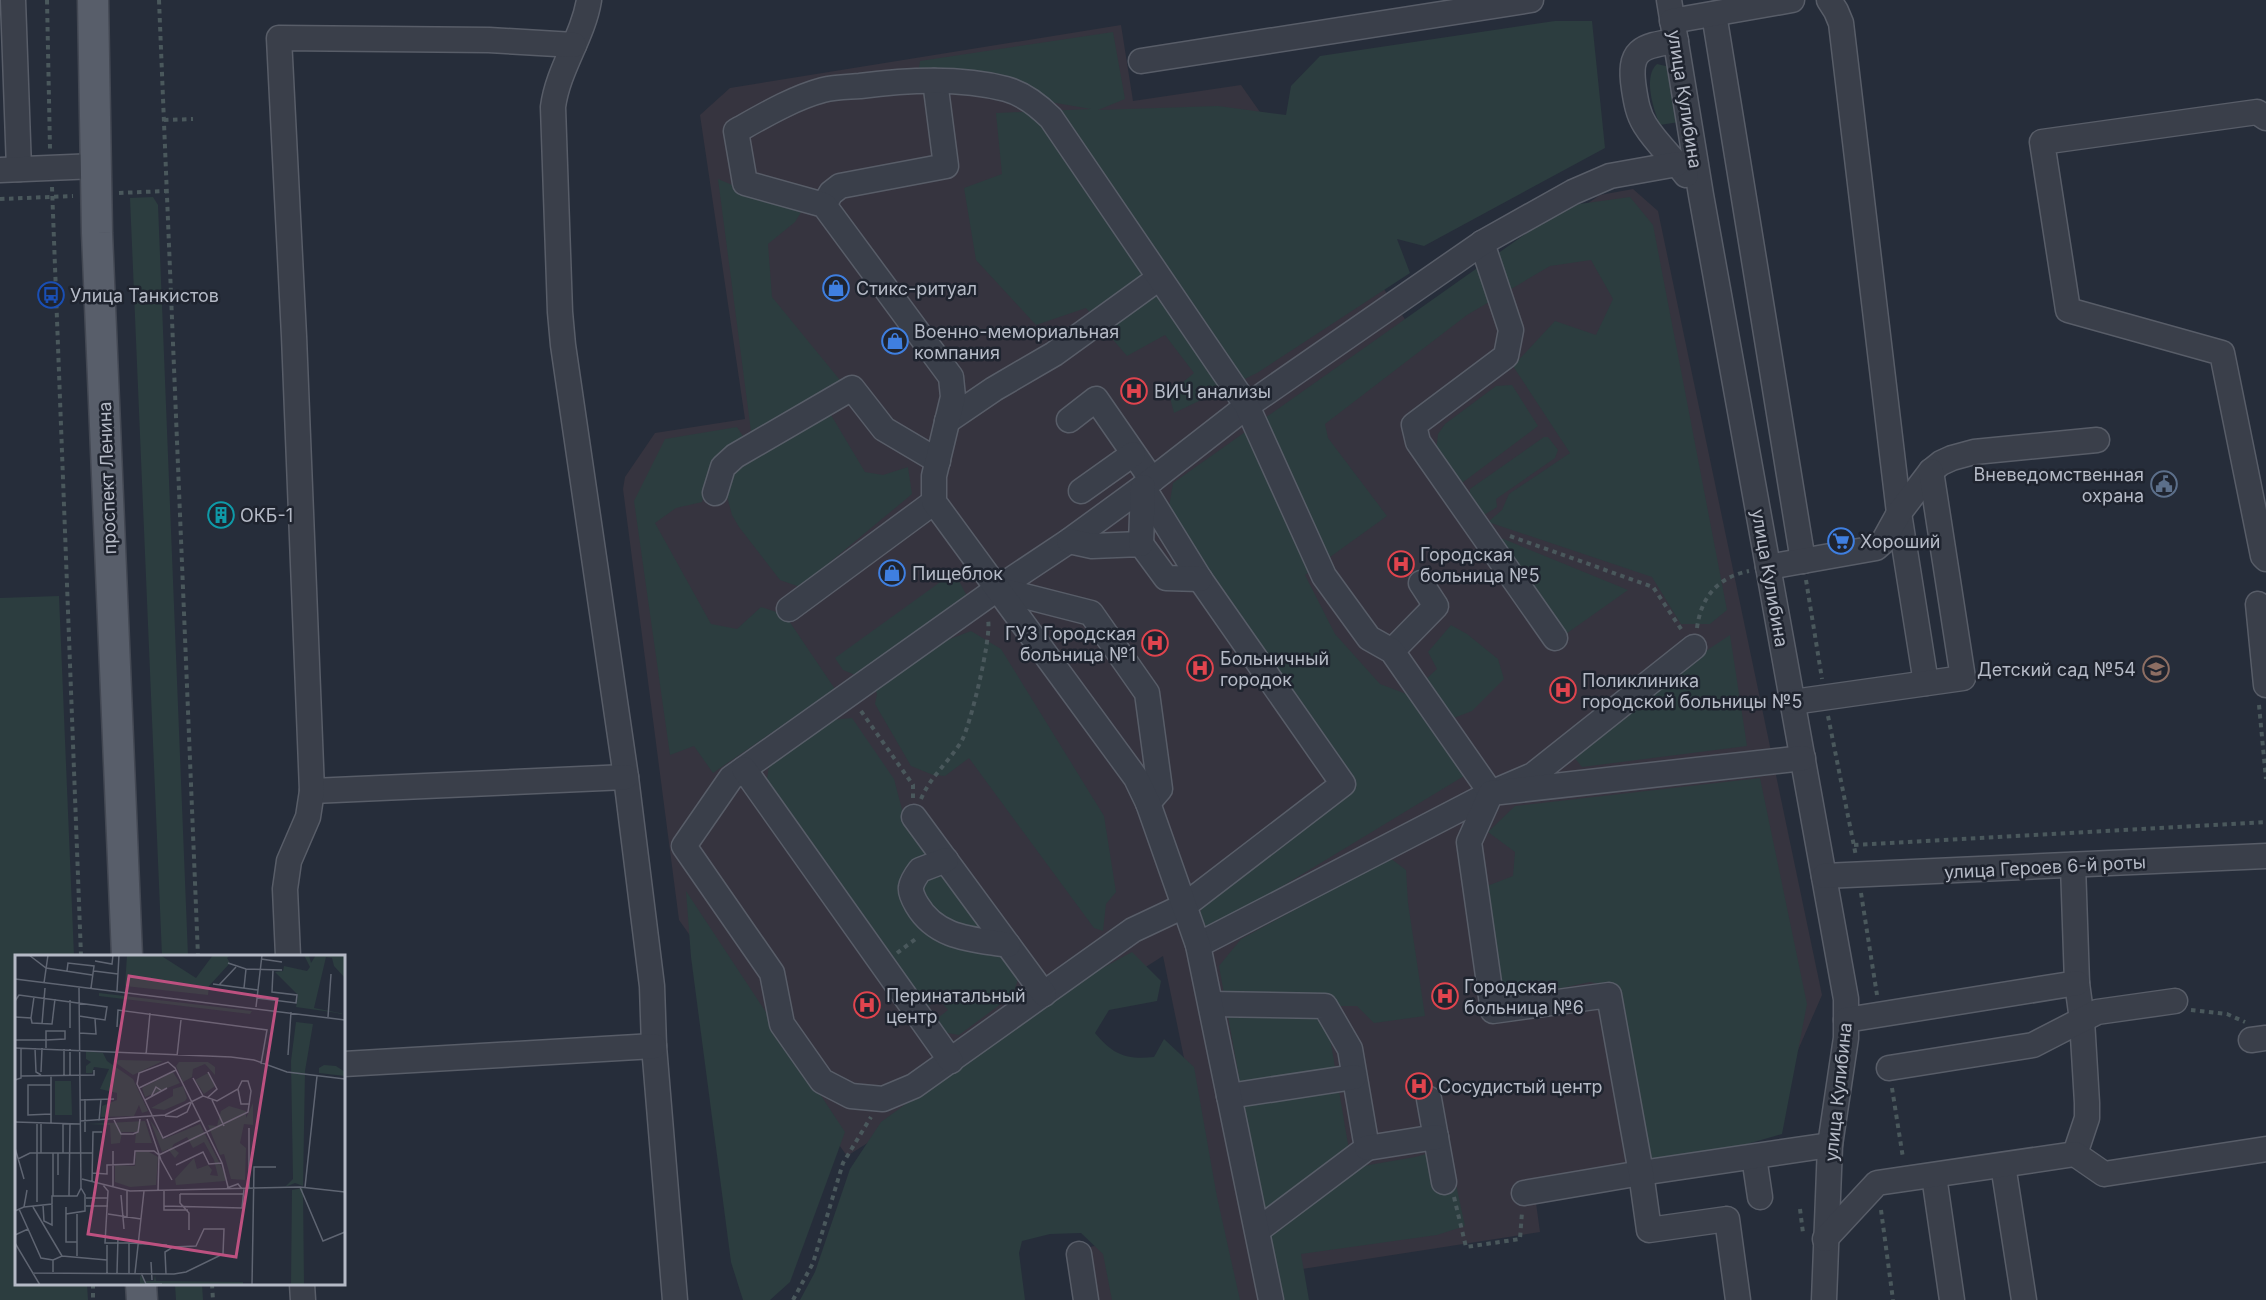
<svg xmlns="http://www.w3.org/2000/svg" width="2266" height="1300" font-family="Inter,sans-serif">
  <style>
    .medical { fill: #36343f }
    .green { fill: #2c3d3f }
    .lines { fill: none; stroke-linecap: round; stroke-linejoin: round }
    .minor-casing { stroke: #585d68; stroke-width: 27 }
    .major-casing { stroke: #434853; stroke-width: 33 }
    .path { stroke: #4a585c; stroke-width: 4; stroke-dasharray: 4.5 4.5; stroke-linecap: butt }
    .minor { stroke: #3a3f4a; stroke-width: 24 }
    .major { stroke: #585e6a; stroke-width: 30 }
    .labels { text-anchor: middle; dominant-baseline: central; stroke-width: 5; stroke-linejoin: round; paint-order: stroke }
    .street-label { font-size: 18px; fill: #b5bac6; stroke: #1f242f }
    .poi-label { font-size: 18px; fill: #b5bac6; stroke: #1f242f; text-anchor: start }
    .inset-road { fill: none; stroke: #5f6572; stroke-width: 1.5 }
    .view { fill: #bd5180; fill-opacity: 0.15; stroke: #bd5180; stroke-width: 3 }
    .inset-edge { fill: none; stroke: #b5bac6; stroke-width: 3 }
  </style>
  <rect width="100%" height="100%" fill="#262d3a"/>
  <polygon class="medical" points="1121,25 1133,101 1241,85 1409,325 1600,195 1633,189 1658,211 1822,995 1774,1105 1752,1110 1742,1149 1533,1181 1540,1232 1283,1272 1288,1300 1098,1300 1090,1247 1217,1218 1163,956 847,1156 679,920 623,489 625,477 655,433 745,419 700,115 730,88"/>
  <g class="green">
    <polygon points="1555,21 1592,21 1605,148 1424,246 1397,239 1410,273 1257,373 1174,413 1169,394 1194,373 1165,335 1127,356 1086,308 1036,325 976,260 964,188 1002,174 996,113 1091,109 1050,102 998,77 919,68 920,61 1113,32 1125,99 1098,110 1218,106 1286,115 1291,86 1320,56"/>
    <path d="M1657,64l13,3 9,55 -19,3c-7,-16 -17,-49 -3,-61z"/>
    <polygon points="718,179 744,190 803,209 795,222 768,244 772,297 844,385 752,439"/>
    <polygon points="153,197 158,205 188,956 162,956 130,198"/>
    <polygon points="1630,197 1653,225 1727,610 1710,624 1681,624 1652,577 1488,522 1502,510 1509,494 1570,453 1513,366 1555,321 1596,335 1613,299 1591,260 1550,266 1467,315 1325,424 1328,438 1387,516 1305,575 1335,634 1380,684 1409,695 1437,669 1428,652 1451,625 1467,634 1498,659 1504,679 1472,711 1433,726 1433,732 1464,776 1220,924 1206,926 1200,914 1204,898 1356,780 1168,513 1173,483 1565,206"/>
    <polygon points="1512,385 1538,426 1462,483 1436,452 1438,434 1445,424 1496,386"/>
    <polygon points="828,410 865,472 883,475 908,467 912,494 800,587 780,580 739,527 732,515 725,489 732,465"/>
    <polygon points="737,427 746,441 714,464 702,502 676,508 655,523 711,624 737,629 761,607 785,615 835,689 713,773 694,746 670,755 634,501 665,439"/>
    <polygon points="1544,437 1548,437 1558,450 1555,458 1496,499 1497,507 1484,515 1470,497 1470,489"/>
    <polygon points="1501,538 1628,590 1563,636 1493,539"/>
    <polygon points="943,580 959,581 968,598 858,676 843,670 835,658"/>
    <polygon points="59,596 74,956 16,956 16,1284 87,1284 88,1300 0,1300 0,598"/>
    <polygon points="971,631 1001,649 1104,816 1116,892 1106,904 1103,931 1094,928 969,758 945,776 933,775 911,766 875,704 877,694 875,688 939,643"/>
    <polygon points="1730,635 1747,746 1582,767 1574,757 1700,655"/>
    <polygon points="852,718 894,779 905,821 1018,979 1013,995 959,1035 942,1032 934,1021 948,1010 938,998 926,1009 766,786 769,766 830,720"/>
    <polygon points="1760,778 1807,1004 1782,1134 1744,1145 1644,1160 1620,988 1590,982 1501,1001 1482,888 1513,876 1515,852 1488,832 1515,806"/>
    <polygon points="1390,858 1406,870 1408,903 1425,1016 1374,1023 1357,1006 1334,1006 1328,1026 1349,1150 1363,1166 1415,1157 1448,1148 1465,1226 1437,1235 1301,1254 1309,1300 1279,1300 1219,966 1241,939"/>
    <polygon points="686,891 845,1132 790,1282 770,1300 743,1300 731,1262 691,957"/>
    <path d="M1132,952l29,29 -4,20 -48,9 -14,23c18,22 32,27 59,24l10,-18 30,28 23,130 23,103h-128l-9,-46 -22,-21 -31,1 -28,7 -3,12 6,47h-225l15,-28 35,-103 31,-47 183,-133z"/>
    <polygon points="175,1284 202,1284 203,1300 176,1300"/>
  </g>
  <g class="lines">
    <g class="minor-casing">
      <g id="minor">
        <polyline points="13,0 19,169"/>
        <path d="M589,0c-6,37 -31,69 -36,107l7,205 3,33 63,432 26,209 2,60 21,254"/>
        <polyline points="1669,0 1701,195 1846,999 1846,1038 1830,1145 1824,1300"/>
        <polyline points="1829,0 1836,11 1841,23 1899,513 1926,683"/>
        <polyline points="1714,14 1803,561"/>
        <polyline points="1672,21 1792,0"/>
        <path d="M1676,41c-36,5 -48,9 -42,48 2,13 4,25 11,36 11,18 28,33 41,50"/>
        <polyline points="1141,61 1531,0"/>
        <polyline points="2266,118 2257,112 2042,142 2068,310 2222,353 2263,556 2266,559"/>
        <polyline points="0,170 96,166"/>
        <polyline points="824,205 831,193 840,186 946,166 935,81"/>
        <polyline points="1482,243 1511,330 1506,356 1414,425 1418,442 1555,638"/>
        <polyline points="1069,420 1096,399 1152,480"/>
        <polyline points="947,421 994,389 1054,354 1159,278"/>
        <polyline points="1143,487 1200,579 1343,784 1184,906 1133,930 914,1086 883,1099 851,1096 822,1081 782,1024 772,973 684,846 731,778 997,589 1069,541 1143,487 1247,406 1482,243 1573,192 1610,176 1677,164"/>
        <polyline points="1081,491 1133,454"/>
        <polyline points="715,493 723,467 735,456 852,388 884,429 938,461"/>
        <polyline points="1069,541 1092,546 1141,544 1166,578 1200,579"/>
        <polyline points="1141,544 1143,487"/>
        <polyline points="1768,567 1876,548 1883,542 1899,513 1931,471 1941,463 1952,458 1974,452 2097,440"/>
        <polyline points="997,589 1091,613 1147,693 1160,789 1148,803"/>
        <polyline points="2258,604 2266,685"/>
        <polyline points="789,609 934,502"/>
        <polyline points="1392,651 1436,606 1421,583"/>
        <polyline points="1793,702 1963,678 1931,471"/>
        <polyline points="744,769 951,1061"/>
        <polyline points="312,791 626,777"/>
        <polyline points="914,817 1044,994"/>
        <path d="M946,860l-26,10c-3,4 -8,11 -9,17 -1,5 3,13 6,18 20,34 56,34 91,40"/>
        <polyline points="2073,865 2077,983 2082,1020 2087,1103 2087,1118 2075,1154"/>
        <polyline points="1824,876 2266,856"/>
        <polyline points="1198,945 1491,793 1533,775 1694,647"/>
        <polyline points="288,956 285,889 289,861 308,817 312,791 294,336 279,38 489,40 574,45"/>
        <polyline points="1211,1004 1325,1006 1350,1049 1367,1148 1258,1230"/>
        <polyline points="1846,1020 2077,983"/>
        <polyline points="2251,1040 2266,1038"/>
        <polyline points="344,1064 654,1046"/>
        <polyline points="1889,1068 2033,1045 2097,1012 2175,1001"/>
        <polyline points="1229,1096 1354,1077"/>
        <polyline points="1429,1099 1444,1182"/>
        <polyline points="1367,1148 1436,1137"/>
        <polyline points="1754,1157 1760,1197"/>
        <polyline points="2003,1165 2024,1300"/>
        <polyline points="1934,1176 1952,1300"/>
        <polyline points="1524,1193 1641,1173 1830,1145"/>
        <polyline points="1825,1239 1877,1183 2075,1154 2104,1174 2266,1149"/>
        <polyline points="1079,1254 1086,1300"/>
        <polyline points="302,1284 303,1300"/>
        <path d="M1271,1300l-73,-355 -50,-142 -12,-25 -202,-276v-26l19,-79 -2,-20 -127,-172 -79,-22 -9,-52c27,-15 57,-33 87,-41 12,-3 25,-3 37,-4 45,-6 101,-9 146,3 18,5 32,16 45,29l196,288 77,170 45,62 23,13 99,142"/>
        <polyline points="1738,1300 1727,1219 1649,1230 1641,1173 1609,995 1493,1011 1469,842 1491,793 1803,758"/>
      </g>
    </g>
    <g class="major-casing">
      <g id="major">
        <polyline points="93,0 97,233 127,956"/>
        <polyline points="141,1284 142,1300"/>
      </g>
    </g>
    <g class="path">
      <polyline points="47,0 50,149"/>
      <polyline points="159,0 198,956"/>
      <polyline points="164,120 193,119"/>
      <polyline points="52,187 81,956"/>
      <polyline points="119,193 166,191"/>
      <polyline points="0,199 73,196"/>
      <polyline points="1510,536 1653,587 1683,632"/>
      <polyline points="1806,580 1822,679"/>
      <path d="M1697,628c4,-31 21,-51 52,-57"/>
      <polyline points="2259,705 2266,779"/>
      <polyline points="861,711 913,785 913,798"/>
      <polyline points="1828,716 1856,856"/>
      <path d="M921,799c9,-22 27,-36 40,-57 9,-14 31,-106 27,-122"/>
      <polyline points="1854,845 2266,822"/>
      <polyline points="1861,893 1877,995"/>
      <polyline points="897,953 917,938"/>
      <polyline points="2191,1010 2227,1014 2245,1022"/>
      <polyline points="1892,1088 1903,1158"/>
      <polyline points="1454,1197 1466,1247 1520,1239 1522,1212"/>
      <polyline points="1800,1209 1803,1233"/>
      <polyline points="1881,1210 1893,1300"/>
      <polyline points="93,1284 93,1300"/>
      <polyline points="212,1284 213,1300"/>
      <polyline points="793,1300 813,1263 843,1163 871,1117"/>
    </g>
    <use href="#minor" class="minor"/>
    <use href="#major" class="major"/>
  </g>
  <defs>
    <g id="shop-ring" transform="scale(1.35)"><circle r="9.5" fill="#1f242f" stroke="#3f7fe0" stroke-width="1.5"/><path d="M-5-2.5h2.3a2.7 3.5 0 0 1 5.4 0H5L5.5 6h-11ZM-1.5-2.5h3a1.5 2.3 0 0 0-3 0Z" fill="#3f7fe0"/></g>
    <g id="bus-ring" transform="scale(1.35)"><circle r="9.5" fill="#1f242f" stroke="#1a4fb4" stroke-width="1.5"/><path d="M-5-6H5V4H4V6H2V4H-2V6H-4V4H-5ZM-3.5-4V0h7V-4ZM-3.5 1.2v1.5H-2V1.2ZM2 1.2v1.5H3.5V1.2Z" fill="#1a4fb4"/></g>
    <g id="hospital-ring" transform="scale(1.35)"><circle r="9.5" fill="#1f242f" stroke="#e0444e" stroke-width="1.5"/><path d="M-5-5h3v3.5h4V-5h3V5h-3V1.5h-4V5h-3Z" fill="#e0444e"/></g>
    <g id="civic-ring" transform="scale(1.35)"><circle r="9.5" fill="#1f242f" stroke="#5c6f8a" stroke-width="1.5"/><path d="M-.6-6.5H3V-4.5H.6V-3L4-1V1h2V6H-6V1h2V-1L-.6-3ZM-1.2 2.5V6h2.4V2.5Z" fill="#5c6f8a"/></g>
    <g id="building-ring" transform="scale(1.35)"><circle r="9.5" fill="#1f242f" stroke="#0f9aa8" stroke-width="1.5"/><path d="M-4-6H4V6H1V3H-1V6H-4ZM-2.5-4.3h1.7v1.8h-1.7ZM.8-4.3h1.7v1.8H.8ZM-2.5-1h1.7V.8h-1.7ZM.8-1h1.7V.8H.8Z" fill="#0f9aa8"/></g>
    <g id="supermarket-ring" transform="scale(1.35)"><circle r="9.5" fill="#1f242f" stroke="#3f7fe0" stroke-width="1.5"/><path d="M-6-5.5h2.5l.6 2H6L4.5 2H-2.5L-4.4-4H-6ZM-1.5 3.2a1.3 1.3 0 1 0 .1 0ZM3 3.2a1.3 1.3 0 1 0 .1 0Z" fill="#3f7fe0"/></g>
    <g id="school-ring" transform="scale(1.35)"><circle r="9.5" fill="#1f242f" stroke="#8d6e63" stroke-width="1.5"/><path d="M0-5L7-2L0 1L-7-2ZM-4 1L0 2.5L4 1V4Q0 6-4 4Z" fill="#8d6e63"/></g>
  </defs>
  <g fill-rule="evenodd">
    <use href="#shop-ring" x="836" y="288"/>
    <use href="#bus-ring" x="51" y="295"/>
    <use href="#shop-ring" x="895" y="341"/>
    <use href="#hospital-ring" x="1134" y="391"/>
    <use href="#civic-ring" x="2164" y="484"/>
    <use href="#building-ring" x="221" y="515"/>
    <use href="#supermarket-ring" x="1841" y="541"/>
    <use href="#hospital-ring" x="1401" y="564"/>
    <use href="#shop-ring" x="892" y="573"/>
    <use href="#hospital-ring" x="1155" y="643"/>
    <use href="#hospital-ring" x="1200" y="668"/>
    <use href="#school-ring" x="2156" y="669"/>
    <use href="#hospital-ring" x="1563" y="690"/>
    <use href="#hospital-ring" x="1445" y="996"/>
    <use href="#hospital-ring" x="867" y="1005"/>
    <use href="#hospital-ring" x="1419" y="1086"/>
  </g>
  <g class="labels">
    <g class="street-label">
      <text transform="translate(1685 99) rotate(81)">улица Кулибина</text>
      <text transform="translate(107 478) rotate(-92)">проспект Ленина</text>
      <text transform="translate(1770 578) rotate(80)">улица Кулибина</text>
      <text transform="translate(2045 867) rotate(-3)">улица Героев 6-й роты</text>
      <text transform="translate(1838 1092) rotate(-84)">улица Кулибина</text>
    </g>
    <g class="poi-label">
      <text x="856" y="288">Стикс-ритуал</text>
      <text x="70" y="295">Улица Танкистов</text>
      <text x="914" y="331">Военно-мемориальная<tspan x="914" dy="21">компания</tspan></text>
      <text x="1154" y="391">ВИЧ анализы</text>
      <text x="2144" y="474" text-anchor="end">Вневедомственная<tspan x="2144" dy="21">охрана</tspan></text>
      <text x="240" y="515">ОКБ-1</text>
      <text x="1860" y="541">Хороший</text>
      <text x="1420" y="554">Городская<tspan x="1420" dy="21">больница №5</tspan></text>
      <text x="912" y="573">Пищеблок</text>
      <text x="1136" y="633" text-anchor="end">ГУЗ Городская<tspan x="1136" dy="21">больница №1</tspan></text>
      <text x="1220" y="658">Больничный<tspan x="1220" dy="21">городок</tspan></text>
      <text x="2136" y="669" text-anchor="end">Детский сад №54</text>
      <text x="1582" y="680">Поликлиника<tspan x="1582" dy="21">городской больницы №5</tspan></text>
      <text x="1464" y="986">Городская<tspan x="1464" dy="21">больница №6</tspan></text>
      <text x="886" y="995">Перинатальный<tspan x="886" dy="21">центр</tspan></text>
      <text x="1438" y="1086">Сосудистый центр</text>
    </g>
  </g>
  <g transform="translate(15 955)">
    <rect width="330" height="330" fill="#262d3a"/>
    <path d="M112,0h33l36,23 17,-23h17l-3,3 3,5 -21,23 -1,9 -83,-9zM289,0h5l2,8 5,-8h29v23l-11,-12 -2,-8 -6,-1 -12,51 31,6 -49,-7 2,-12 -23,-23 8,-1 1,-5 23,5 3,-4zM84,38l153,18 -2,3 -151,-18zM281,67l17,2 -8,47 -2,115 -8,-3 -10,4 8,-8 -2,-118zM71,96l17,2 4,8 26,18 15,32 -6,2 -3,-8 -5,11 -33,1 1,-11 15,-6v-7l-17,-4 9,-20 -15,-2 -2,6h-6v-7l5,-4 -5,-3zM98,106l7,-1 43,1 -30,14zM164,107h29l7,5v8l-10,-11 -12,5 -1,8 -9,5 -7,-16zM309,110l12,1 9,6v4l-26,-3v-5zM158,117l7,11 -35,14 -3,-9zM193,118l7,13 -11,8 -9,-14zM40,126h16l1,34h-17zM168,131l4,12 -2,3 -21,9 -13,-2 22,-12v-7zM238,148v22l-9,-1 -4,19 6,5 -1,32 -14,-1 -7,-25 -4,1 -12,-30 9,1 4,-15 8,-5 17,5v7zM135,165l14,19 36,-15 25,50v7l-49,4 -1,-6 19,-21 3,11 11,-4 4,5 -2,5 8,1 -4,-16 -10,-18 -11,6 -6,-11 -13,7 -2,3 7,6 -4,5 -7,-9 -6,3zM130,166l7,22h-17l1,-11h-14l-2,11 -9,1 -1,-19 -22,-1zM121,197h13l9,5 -2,28 -26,2 -15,-5v-17l20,1zM288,233l1,97h-13l1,-95zM125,320l5,6h9l1,-6 1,6 87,1v3h-103z" fill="#2c3d3f"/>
    <path class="inset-road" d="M14,0l17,13 46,7M246,4l21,3M80,6l17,3 1,-9M213,8l18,6 36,1M52,16l1,-8 26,3 -3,22M79,16l24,3M0,24l330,41M29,28l4,-28M198,29l45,6M204,30l17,-18M229,33l2,-19M102,36l2,-36M242,43l39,5 1,-8 -25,-3 1,-22M55,45v28M0,46l4,-6 88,12 -2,13 -26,-4M241,52l6,-52M0,62l16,1 1,5 20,1 3,-25M313,62l3,-43M16,63l3,-21M27,69l3,-36M102,72l1,-17 149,20 -6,34M64,78l17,1 -1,-15M0,85h31l19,-1v-8h-19v17M0,93l216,9 23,3 33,12 58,7M20,93l1,24 5,3M55,94v26M131,100l4,-42M273,100l3,-43M162,101l4,-36M26,117l1,-24M36,120v49M49,120v-26M6,121l73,-1v-5M0,125l6,-2v-30M36,130h-23v30l23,-1M124,133l37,-18M223,134l3,15h9M136,142l5,-10 6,4M192,143l10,-9 -9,-17M70,144v33M65,145l34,-1M130,145l22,-12M197,145l12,26M150,161l12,1 10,-5 4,-9M132,164l14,41 11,20M99,165l7,14h12l5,-2 2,-13M186,165l-38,18 -26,-54 2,-11 29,-11 7,6 47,95 6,24M65,166l85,-6 38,-19M84,166l2,-22M0,167l65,2M22,169v78M0,193l9,31M26,198v-29M38,198v43M43,198v22M48,198v-29M144,200l89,-43 3,-21 -3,-10h-6l-4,8 -21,12 -14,-5 -10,-18M3,204l12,-6h62M161,210l27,-13 6,12 13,-1M77,218l15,1v-9l27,-1 1,-13h19l5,4 -1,36M67,224l48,12 170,-4 45,5M77,228l1,-51h9M88,230l5,6 -3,52h24v30M98,232v-36M285,232l23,54 22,-9M290,232l12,-111M212,233l11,-4 4,5M234,234v-61M149,235v20h24M112,236v27M165,239h64M165,239v9l9,10v17M106,240l3,34M54,241l1,-72M71,243h22M28,250l1,16 8,4v-21M71,251h22M149,251l78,2 2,-19M9,252l28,-3v-8h25l4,-8 -2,-201M18,252l29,49M51,252v35h11M4,254l9,20M0,256l9,-4 3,-17M51,259l19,-3v-16l-4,-7M62,259v42M93,259l33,5M0,280l13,-6 13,29 12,2M0,288l25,42M114,288l38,2M136,307l1,18M38,317v-12l9,-4 45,4M17,318l142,1 12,-2 37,-18 1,-25h-20l-8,17 -23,1 -8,5 1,22M92,318v-28M102,318l1,-36M120,318l9,-82M126,318l5,11h16M237,330l2,-118h22"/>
    <path class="view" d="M114,21l148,23 -41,258 -148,-23z"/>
    <rect width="330" height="330" class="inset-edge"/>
  </g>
</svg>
